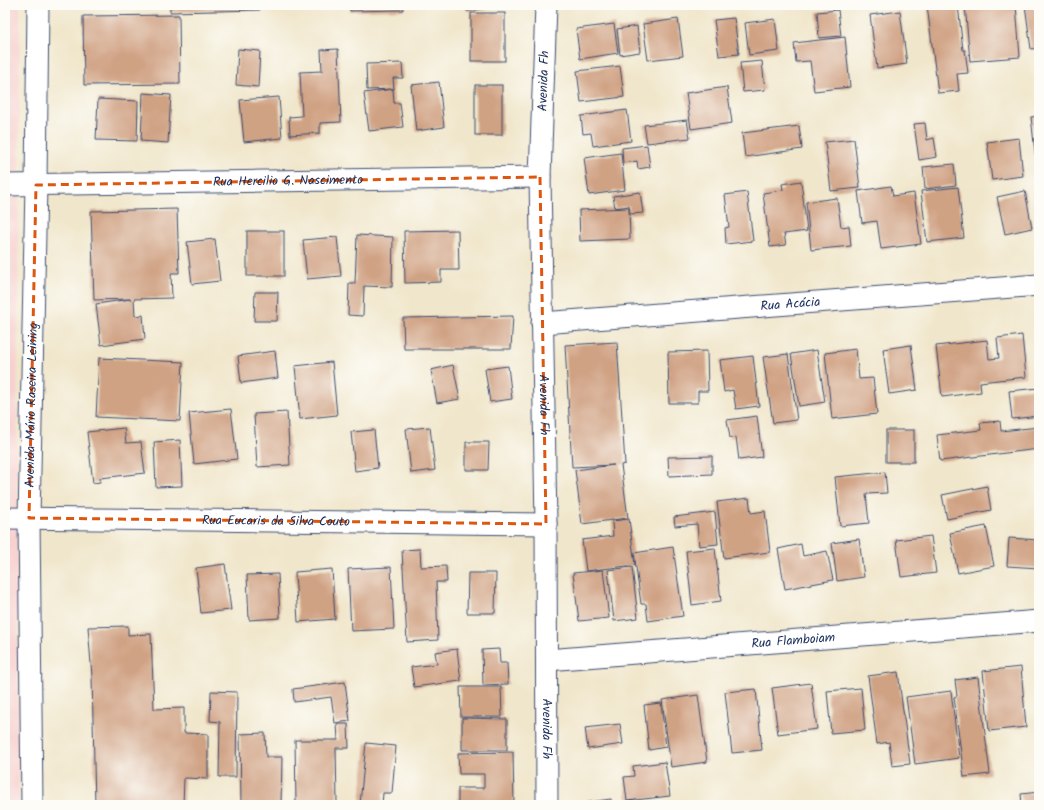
<svg xmlns="http://www.w3.org/2000/svg" width="1044" height="810" font-family="Kalam,sans-serif">
  <style>
    .built { fill: #f7d0cf }
    .building { fill: #d0a284 }
    .lines { fill: none; stroke-linecap: round; stroke-linejoin: round }
    .minor-casing { stroke: #3b4a6e; stroke-width: 23 }
    .minor { stroke: #fff; stroke-width: 21 }
    .marked { fill: none; stroke: #de5710; stroke-width: 3; stroke-dasharray: 8 5; stroke-linejoin: round }
    .labels { text-anchor: middle; dominant-baseline: central; stroke-width: 3.5; stroke-linejoin: round; paint-order: stroke }
    .street-label { font-size: 13px; fill: #1b2f5e; stroke: #fdfcf7 }
  </style>
  <rect width="100%" height="100%" fill="#fdfcf7"/>
  <filter id="ink" filterUnits="userSpaceOnUse"><feTurbulence type="fractalNoise" baseFrequency=".025" numOctaves="2"/><feDisplacementMap in="SourceGraphic" scale="8" xChannelSelector="R" yChannelSelector="G"/><feConvolveMatrix kernelMatrix="1 2 1 2 8 2 1 2 1" color-interpolation-filters="sRGB"/></filter>
  <filter id="wash" filterUnits="userSpaceOnUse"><feTurbulence type="fractalNoise" baseFrequency=".012" numOctaves="4" result="noise"/><feDisplacementMap in="SourceGraphic" scale="16" xChannelSelector="R" yChannelSelector="G"/><feGaussianBlur stdDeviation="0.9" result="paint"/><feColorMatrix in="noise" values="0 0 0 0 0 0 0 0 0 0 0 0 0 0 0 0 0 1.4 0 .05"/><feComposite in="paint" operator="in"/></filter>
  <g filter="url(#wash)">
    <rect width="100%" height="100%" fill="#f0e6cb"/>
    <polygon class="built" points="5,5 20,5 17,456 19,805 5,805"/>
    <g id="blocks">
      <g class="building">
        <polygon points="170,5 260,5 260,10 170,12"/>
        <polygon points="266,5 288,5 288,6 266,8"/>
        <polygon points="350,5 403,5 403,10 350,11"/>
        <polygon points="466,5 506,5 506,6 467,11"/>
        <polygon points="927,5 958,5 963,50 965,50 968,73 957,74 959,91 938,93"/>
        <polygon points="965,5 1016,5 1020,57 970,61"/>
        <polygon points="1025,5 1039,5 1039,48 1031,49"/>
        <polygon points="838,10 841,36 819,38 817,12"/>
        <polygon points="900,11 907,64 877,68 870,15"/>
        <rect x="471" y="13" width="34" height="48"/>
        <polygon points="179,15 180,84 84,85 83,16"/>
        <polygon points="734,18 739,54 719,56 714,20"/>
        <polygon points="678,19 683,56 648,60 643,24"/>
        <polygon points="775,19 779,51 749,55 745,23"/>
        <polygon points="614,24 618,53 580,59 576,29"/>
        <polygon points="637,26 640,52 620,55 617,29"/>
        <polygon points="845,37 850,87 814,91 810,61 796,62 794,43"/>
        <polygon points="238,49 260,51 258,87 236,85"/>
        <polygon points="338,49 341,122 320,123 320,133 290,135 289,117 302,116 300,72 322,71 321,50"/>
        <polygon points="762,61 765,90 743,92 740,63"/>
        <polygon points="402,63 403,78 393,78 394,89 367,90 366,64"/>
        <polygon points="620,66 624,97 581,102 577,71"/>
        <polygon points="439,82 444,127 416,131 411,85"/>
        <rect x="475" y="85" width="27" height="50"/>
        <polygon points="727,87 732,123 691,129 686,93"/>
        <polygon points="393,89 394,103 400,103 403,127 369,131 364,93"/>
        <polygon points="143,93 171,95 168,143 141,141"/>
        <polygon points="279,97 282,138 244,142 240,100"/>
        <polygon points="98,99 138,101 137,141 96,140"/>
        <polygon points="627,110 631,141 593,146 591,133 583,134 581,116"/>
        <polygon points="1039,116 1039,160 1036,161 1031,117"/>
        <polygon points="687,120 690,138 647,143 644,125"/>
        <polygon points="925,123 927,140 934,138 937,157 919,160 914,124"/>
        <polygon points="799,126 802,149 745,157 742,133"/>
        <polygon points="1019,138 1023,176 992,180 987,142"/>
        <polygon points="854,139 860,188 831,191 825,142"/>
        <polygon points="647,145 650,167 638,169 637,161 623,163 622,148"/>
        <polygon points="621,153 625,190 589,195 584,158"/>
        <polygon points="954,164 956,185 925,189 923,167"/>
        <polygon points="801,181 807,231 784,234 786,245 770,247 763,193 783,190 782,184"/>
        <polygon points="891,186 893,196 914,193 921,244 881,249 877,221 862,223 858,191"/>
        <polygon points="958,187 964,238 927,242 921,191"/>
        <polygon points="1025,191 1032,228 1005,234 997,197"/>
        <polygon points="640,192 643,213 630,214 629,206 615,208 613,196"/>
        <polygon points="747,192 753,241 726,244 725,228 729,227 725,195"/>
        <polygon points="837,198 841,227 849,226 851,246 811,250 806,202"/>
        <polygon points="629,208 630,239 580,241 579,210"/>
        <polygon points="177,209 179,273 171,273 172,298 134,299 135,316 143,315 145,339 101,345 96,304 131,299 94,300 91,211"/>
        <polygon points="458,230 459,270 441,270 441,282 405,283 404,231"/>
        <rect x="247" y="231" width="37" height="45"/>
        <polygon points="357,235 393,237 392,287 364,286 363,316 348,315 349,283 355,283"/>
        <polygon points="337,237 341,276 307,279 303,240"/>
        <polygon points="215,239 220,281 192,284 187,242"/>
        <polygon points="255,292 278,292 277,321 254,321"/>
        <polygon points="513,316 511,349 404,349 403,318"/>
        <polygon points="1022,335 1026,377 980,382 981,392 942,397 936,346 987,340 989,359 999,358 997,338"/>
        <polygon points="617,342 625,464 621,465 628,518 582,524 575,470 614,465 572,467 565,345"/>
        <polygon points="911,345 917,390 889,394 883,349"/>
        <polygon points="856,349 859,379 873,378 877,414 832,419 825,353"/>
        <polygon points="817,350 825,402 799,406 791,354"/>
        <polygon points="275,351 278,378 241,383 238,356"/>
        <polygon points="707,351 708,391 698,391 698,403 669,403 668,352"/>
        <polygon points="788,354 797,420 773,423 763,357"/>
        <polygon points="753,356 759,406 736,409 733,390 724,392 720,360"/>
        <polygon points="99,358 183,362 180,421 96,417"/>
        <polygon points="332,362 337,415 300,419 295,366"/>
        <polygon points="453,365 460,399 437,403 431,370"/>
        <polygon points="508,366 512,399 490,402 485,369"/>
        <polygon points="1039,388 1039,416 1012,419 1009,391"/>
        <polygon points="231,409 237,459 194,464 189,413"/>
        <polygon points="287,412 290,465 257,467 254,414"/>
        <polygon points="757,416 762,457 739,460 736,437 730,438 727,420"/>
        <polygon points="1000,421 1001,431 1039,427 1039,449 940,461 937,435 981,430 980,423"/>
        <polygon points="430,427 435,470 411,473 406,429"/>
        <polygon points="124,428 126,443 141,442 145,473 100,478 100,482 93,483 87,432"/>
        <polygon points="374,430 378,468 355,471 351,432"/>
        <rect x="886" y="430" width="28" height="32"/>
        <polygon points="180,440 182,486 156,487 154,442"/>
        <polygon points="466,442 489,442 488,470 466,470"/>
        <polygon points="712,456 712,474 669,476 668,457"/>
        <polygon points="885,472 887,493 866,494 869,523 840,526 835,477"/>
        <polygon points="987,486 991,510 947,519 942,495"/>
        <polygon points="749,498 751,513 765,511 770,552 724,558 717,502"/>
        <polygon points="715,512 718,544 699,546 697,524 675,526 674,517"/>
        <polygon points="629,519 635,565 586,571 582,540 613,536 612,521"/>
        <polygon points="986,526 994,566 958,573 950,533"/>
        <polygon points="931,536 936,573 901,577 896,540"/>
        <polygon points="1009,538 1039,540 1039,568 1007,566"/>
        <polygon points="859,539 864,577 837,581 832,543"/>
        <polygon points="801,544 803,556 827,551 833,580 785,589 778,549"/>
        <polygon points="673,547 683,616 648,621 646,604 641,604 634,553"/>
        <polygon points="715,548 721,601 692,605 686,551"/>
        <polygon points="420,549 421,567 446,566 447,582 436,582 438,640 407,642 402,550"/>
        <polygon points="225,564 231,610 201,613 196,568"/>
        <polygon points="391,567 394,629 351,631 348,569"/>
        <polygon points="632,567 638,618 614,621 608,570"/>
        <polygon points="332,569 335,619 298,622 295,572"/>
        <polygon points="603,570 609,618 579,621 573,573"/>
        <polygon points="468,573 496,573 495,613 467,613"/>
        <polygon points="278,574 280,618 249,620 247,575"/>
        <polygon points="128,626 128,635 151,634 154,709 184,708 184,733 208,734 208,779 184,778 183,805 95,805 92,676 88,627"/>
        <polygon points="457,649 461,681 414,687 411,667 437,664 435,652"/>
        <polygon points="499,649 500,663 507,663 508,684 483,685 482,650"/>
        <polygon points="1021,667 1026,727 989,731 983,671"/>
        <polygon points="898,672 910,764 892,766 889,742 877,744 868,676"/>
        <polygon points="978,677 990,774 964,777 954,697 957,696 955,680"/>
        <polygon points="345,682 350,721 335,723 331,697 294,702 293,689"/>
        <polygon points="811,683 817,729 778,734 772,688"/>
        <polygon points="460,687 501,687 502,717 461,717"/>
        <polygon points="861,688 865,730 831,733 827,691"/>
        <polygon points="756,689 762,750 732,753 725,692"/>
        <polygon points="211,691 237,692 236,777 219,777 220,722 210,721"/>
        <polygon points="951,691 959,758 915,764 906,697"/>
        <polygon points="698,695 707,762 671,767 662,700"/>
        <polygon points="661,703 666,747 649,750 644,705"/>
        <polygon points="462,718 507,719 507,750 462,750"/>
        <polygon points="337,724 348,724 349,748 336,748 337,803 296,803 295,740 338,740"/>
        <polygon points="620,724 623,744 588,749 585,728"/>
        <polygon points="265,733 266,757 282,757 281,805 241,805 240,734"/>
        <polygon points="366,743 396,746 392,793 383,793 382,805 360,804"/>
        <polygon points="513,752 514,805 458,805 458,788 484,788 484,774 459,774 458,753"/>
        <polygon points="665,762 670,796 627,801 624,777 634,776 633,766"/>
        <polygon points="1039,792 1039,805 1022,805 1021,794"/>
        <polygon points="611,799 612,805 575,805 575,804"/>
      </g>
    </g>
  </g>
  <g filter="url(#ink)">
    <use href="#blocks" fill-opacity="0" stroke="#3b4a6e" stroke-width="1"/>
    <g class="lines">
      <g class="minor-casing">
        <g id="minor">
          <path id="s1" d="M546,5l-6,172 6,347 1,281"/>
          <path id="s2" d="M5,185l535,-8"/>
          <path id="s3" d="M542,323l497,-38"/>
          <path id="s4" d="M5,518l541,6"/>
          <path id="s5" d="M547,660l492,-39"/>
          <path id="s6" d="M32,805l-3,-287 7,-333 2,-180"/>
        </g>
      </g>
      <use href="#minor" class="minor"/>
    </g>
  </g>
  <path class="marked" d="M540,177l6,347 -517,-6 7,-333z"/>
  <g class="labels">
    <g class="street-label">
      <text transform="translate(544 81) rotate(-88)">Avenida Fh</text>
      <text stroke="none"><textPath href="#s2" startOffset="283">Rua Hercilio G. Nascimento</textPath></text>
      <text stroke="none"><textPath href="#s3" startOffset="249">Rua Acácia</textPath></text>
      <text stroke="none"><textPath href="#s6" startOffset="400">Avenida Mário Raseira Leining</textPath></text>
      <text stroke="none"><textPath href="#s1" startOffset="400">Avenida Fh</textPath></text>
      <text stroke="none"><textPath href="#s4" startOffset="271">Rua Eucaris da Silva Couto</textPath></text>
      <text stroke="none"><textPath href="#s5" startOffset="247">Rua Flamboiam</textPath></text>
      <text stroke="none"><textPath href="#s1" startOffset="724">Avenida Fh</textPath></text>
    </g>
  </g>
  <rect width="1044" height="810" fill="none" stroke="#fdfcf7" stroke-width="20"/>
</svg>
